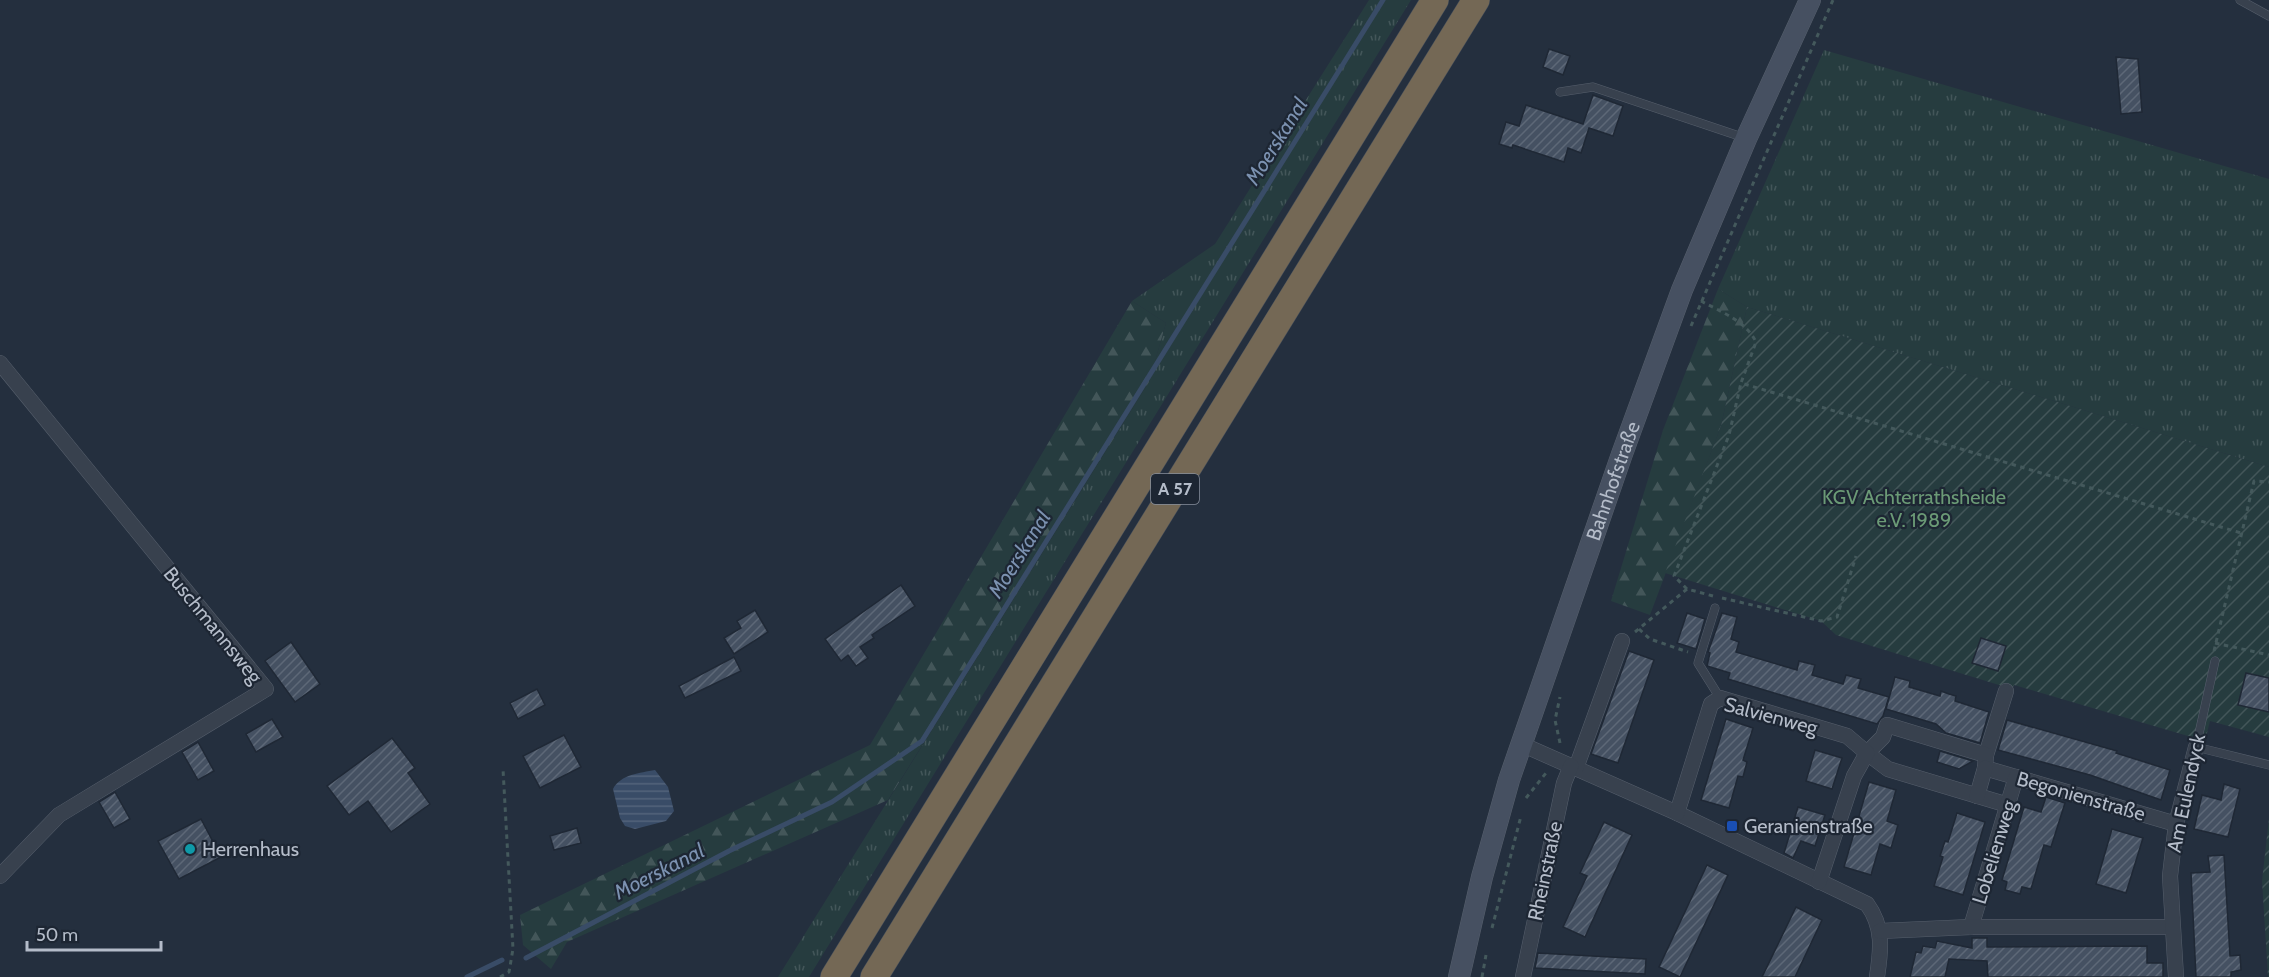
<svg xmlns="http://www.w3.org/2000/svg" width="2269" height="977" font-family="Cabin,sans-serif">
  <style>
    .grass { fill: url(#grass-tufts) }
    .forest { fill: url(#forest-firs) }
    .garden { fill: url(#garden-furrows) }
    .water { fill: url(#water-rules) }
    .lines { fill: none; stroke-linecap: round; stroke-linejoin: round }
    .stream { stroke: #394c67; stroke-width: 5 }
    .building { fill: url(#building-hatch); stroke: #1f2835; stroke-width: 1.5 }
    .service-casing { stroke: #565f6c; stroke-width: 9 }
    .minor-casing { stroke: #565f6c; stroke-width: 16 }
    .secondary-casing { stroke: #565f6c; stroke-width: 22 }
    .motorway-casing { stroke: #434c59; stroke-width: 28 }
    .path { stroke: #44595c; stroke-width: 3; stroke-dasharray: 4.5 4.5; stroke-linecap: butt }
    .service { stroke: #38414e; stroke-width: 8 }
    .minor { stroke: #38414e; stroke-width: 15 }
    .secondary { stroke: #465061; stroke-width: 21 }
    .motorway { stroke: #746855; stroke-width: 27 }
    .transit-dot { fill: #1a4fb4; stroke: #1d2633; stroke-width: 2 }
    .culture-dot { fill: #0f9aa8; stroke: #1d2633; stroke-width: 2 }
    .labels { text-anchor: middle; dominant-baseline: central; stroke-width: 4.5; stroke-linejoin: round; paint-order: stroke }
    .shield { fill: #1d2633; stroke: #878f9c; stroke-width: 1.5 }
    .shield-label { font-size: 18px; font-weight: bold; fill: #b4bcc9 }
    .street-label { font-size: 20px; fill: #b4bcc9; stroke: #1d2633 }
    .park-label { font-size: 20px; fill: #6b9a76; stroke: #1d2633 }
    .poi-label { font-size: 20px; fill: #b4bcc9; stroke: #1d2633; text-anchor: start }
    .water-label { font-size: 21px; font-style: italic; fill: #7c92b1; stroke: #1d2633 }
  </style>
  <defs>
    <pattern id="grass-tufts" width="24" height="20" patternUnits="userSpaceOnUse" patternTransform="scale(1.5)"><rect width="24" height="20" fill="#263c3f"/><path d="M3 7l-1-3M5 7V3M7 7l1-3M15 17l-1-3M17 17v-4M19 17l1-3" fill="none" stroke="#435659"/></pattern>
    <pattern id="forest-firs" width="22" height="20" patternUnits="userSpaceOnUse" patternTransform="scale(1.5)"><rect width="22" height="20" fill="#263c3f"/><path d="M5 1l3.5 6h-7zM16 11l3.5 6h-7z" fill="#435659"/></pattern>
    <pattern id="garden-furrows" width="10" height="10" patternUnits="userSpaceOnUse" patternTransform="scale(1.5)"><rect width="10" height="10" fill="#263c3f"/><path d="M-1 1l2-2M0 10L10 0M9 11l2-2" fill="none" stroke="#435659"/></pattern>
    <pattern id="water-rules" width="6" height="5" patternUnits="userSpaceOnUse" patternTransform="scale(1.5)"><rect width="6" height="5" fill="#394c67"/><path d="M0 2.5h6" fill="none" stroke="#53647b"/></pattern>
    <pattern id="building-hatch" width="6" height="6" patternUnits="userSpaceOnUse" patternTransform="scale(1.5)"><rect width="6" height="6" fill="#455162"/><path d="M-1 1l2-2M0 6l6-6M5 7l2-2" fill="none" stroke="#5d6877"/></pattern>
  </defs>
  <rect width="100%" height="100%" fill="#242f3e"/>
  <g class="grass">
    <polygon points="1369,0 1411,0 809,977 778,977 1149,382 1166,323 1132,301 1215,244"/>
    <polygon points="1824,50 2269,179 2269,467 1747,307 1718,289"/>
  </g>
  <g class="forest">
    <polygon points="1718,289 1747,307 1721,426 1650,615 1611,601 1663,430"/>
    <polygon points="1132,301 1166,323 1149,382 888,800 567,942 551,969 523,945 520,915 870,745"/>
  </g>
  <g class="garden">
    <polygon points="1747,307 2269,467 2269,737 2210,721 2205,741 2014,685 2012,689 1836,635 1821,621 1665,573 1721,426"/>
    <polygon points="2269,818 2269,977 2268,977 2262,881"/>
  </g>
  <path class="water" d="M655,770l13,17 6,24 -8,10 -31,8 -10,-3 -5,-8 -7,-29c8,-15 27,-16 42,-19z"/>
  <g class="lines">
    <g class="stream">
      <polyline points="526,958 729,851 832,802 922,741 1383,0"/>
      <polyline points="467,977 502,960"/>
    </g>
  </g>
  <g class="building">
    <polygon points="1549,49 1570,56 1563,75 1543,67"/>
    <polygon points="2116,57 2138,59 2142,112 2121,114"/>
    <polygon points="1593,95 1623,106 1613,136 1589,128 1581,153 1568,148 1564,162 1513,145 1512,148 1499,144 1506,122 1519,126 1526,105 1583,124"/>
    <polygon points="901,585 915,606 872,635 874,638 860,647 868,658 856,666 848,655 841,661 825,639"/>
    <polygon points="755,610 768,632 734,654 724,638 741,628 737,621"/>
    <polygon points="1687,613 1705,619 1696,649 1677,643"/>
    <polygon points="1722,613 1737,617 1731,639 1739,642 1736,652 1797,670 1799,661 1815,665 1812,675 1843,684 1846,675 1861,679 1858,688 1889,697 1883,716 1877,724 1728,679 1730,673 1707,666 1710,653 1708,652"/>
    <polygon points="1981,638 2006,646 1998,671 1972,663"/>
    <polygon points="291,642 320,684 295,702 265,661"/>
    <polygon points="1629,651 1654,660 1618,763 1591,754"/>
    <polygon points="734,657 741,671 685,698 679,686"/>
    <polygon points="2246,673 2269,678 2269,712 2238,705"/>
    <polygon points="1895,677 1910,681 1909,687 1940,696 1941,691 1949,694 1956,696 1955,701 1989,712 1980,743 1946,733 1936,724 1886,709"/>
    <polygon points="537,689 545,705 518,719 510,703"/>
    <polygon points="272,719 283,737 256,752 246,734"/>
    <polygon points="1726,719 1753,728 1743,760 1747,762 1743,777 1738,776 1729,808 1701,800"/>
    <polygon points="2007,720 2117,751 2116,753 2170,770 2161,800 2090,775 1998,750"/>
    <polygon points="564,735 581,767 540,788 523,756"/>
    <polygon points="392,738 415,768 408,773 430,804 391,832 368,801 349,815 327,786"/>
    <polygon points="198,742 214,771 198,780 182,752"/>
    <polygon points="1815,750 1842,758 1832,789 1806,781"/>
    <polygon points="1940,751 1973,761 1959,769 1937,762"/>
    <polygon points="1869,782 1896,790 1887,821 1898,825 1891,848 1880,844 1871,875 1844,867"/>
    <polygon points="2224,784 2240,789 2228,837 2194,829 2202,795 2221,800"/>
    <polygon points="115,792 130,819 114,828 99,802"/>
    <polygon points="2046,797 2065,803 2051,847 2044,845 2031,889 2022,887 2020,894 2005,890 2007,882 2002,880 2024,807 2041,812"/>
    <polygon points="1798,807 1825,815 1815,846 1801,841 1793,858 1784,853"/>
    <polygon points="1957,813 1985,822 1963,895 1934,886 1943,857 1940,856 1945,841 1948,842"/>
    <polygon points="201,819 221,857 179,879 158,841"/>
    <polygon points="1604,822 1632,835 1585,937 1563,927 1587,876 1580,873"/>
    <polygon points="577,828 581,843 554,850 550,836"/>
    <polygon points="2112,829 2143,838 2126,893 2096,884"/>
    <polygon points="2224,855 2230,956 2240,955 2241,970 2231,972 2231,977 2196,977 2191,873 2210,872 2208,856"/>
    <polygon points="1707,865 1728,875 1680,977 1659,967"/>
    <polygon points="1796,907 1822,920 1795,977 1762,977"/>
    <polygon points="1972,938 1987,938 1987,947 2147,946 2147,963 2163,963 2163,977 1988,977 1987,961 1949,959 1945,977 1910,977 1916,952 1921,953 1923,946 1935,948 1937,941 1972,948"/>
    <polygon points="1538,953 1646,959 1645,974 1535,968"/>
  </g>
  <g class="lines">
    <g class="service-casing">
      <g id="service">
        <polyline points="2240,0 2269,16"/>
        <polyline points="1560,92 1593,87 1745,138"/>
        <polyline points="1715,608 1698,663 1720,698"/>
        <polyline points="2215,661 2196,747 2269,765"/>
      </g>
    </g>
    <g class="minor-casing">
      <g id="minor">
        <polyline points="0,363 266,689 59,815 0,876"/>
        <polyline points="2006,691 1986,755 1985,768 2176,824"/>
        <path d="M1521,744l156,69 190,91c17,23 14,46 10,73"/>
        <polyline points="1986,755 1887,725 1883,737 1867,753 1888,769 2008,805"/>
        <polyline points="1576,768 1622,641"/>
        <polyline points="1977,796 1985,768"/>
        <polyline points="1677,813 1711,704 1720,698 1847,736 1867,753 1854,776 1819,882"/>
        <polyline points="1971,927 2016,777"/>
        <polyline points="1880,931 1971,927 2172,927"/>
        <polyline points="1523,977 1564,783 1571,766"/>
        <polyline points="2176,977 2170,876 2176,824 2196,747"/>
      </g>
    </g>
    <g class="secondary-casing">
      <g id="secondary">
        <path id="s1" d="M1459,977l23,-100 27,-97 113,-326 60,-164 64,-151 64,-139"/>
      </g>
    </g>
    <g class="motorway-casing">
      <g id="motorway">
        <polyline points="834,977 1435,0"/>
        <polyline points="874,977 1476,0"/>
      </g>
    </g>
    <g class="path">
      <path d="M1701,301c20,11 45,20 55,41l-15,41 500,150"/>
      <polyline points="1691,326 1833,0"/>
      <polyline points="1713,596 1687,589 1674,576 1729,435 1741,383"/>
      <polyline points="1722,598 1821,621 1837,617 1856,556"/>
      <polyline points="1639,629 1650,639 1688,652"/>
      <polyline points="1635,632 1687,589"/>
      <polyline points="2215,643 2269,655"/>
      <polyline points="2214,651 2254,481 2269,482"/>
      <polyline points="1560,743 1555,720 1560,697"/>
      <polyline points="1526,798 1546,773"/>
      <polyline points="1492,928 1521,816"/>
      <polyline points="500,977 509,972 513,949 503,769"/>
      <polyline points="1482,977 1486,955"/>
    </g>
    <use href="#service" class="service"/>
    <use href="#minor" class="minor"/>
    <use href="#secondary" class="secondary"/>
    <use href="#motorway" class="motorway"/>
  </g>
  <rect class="transit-dot" x="1726" y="820" width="12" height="12" rx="3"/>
  <circle class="culture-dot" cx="190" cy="849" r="6"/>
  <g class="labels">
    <rect class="shield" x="1151" y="474" width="48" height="30" rx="4.5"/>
    <g class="shield-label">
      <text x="1175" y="489">A 57</text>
    </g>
    <g class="street-label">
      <text stroke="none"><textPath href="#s1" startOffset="520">Bahnhofstraße</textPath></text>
      <text transform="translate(213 625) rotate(51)">Buschmannsweg</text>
      <text transform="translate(1771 716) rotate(15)">Salvienweg</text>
      <text transform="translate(2186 793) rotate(-78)">Am Eulendyck</text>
      <text transform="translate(2081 796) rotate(16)">Begonienstraße</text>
      <text transform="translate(1994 852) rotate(-73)">Lobelienweg</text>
      <text transform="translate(1545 871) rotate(-78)">Rheinstraße</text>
    </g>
    <g class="park-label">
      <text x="1914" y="497">KGV Achterrathsheide<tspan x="1914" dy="23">e.V. 1989</tspan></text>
    </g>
    <g class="poi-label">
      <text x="1744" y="826">Geranienstraße</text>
      <text x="202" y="849">Herrenhaus</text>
    </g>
    <g class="water-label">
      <text transform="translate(1276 141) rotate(-58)">Moerskanal</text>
      <text transform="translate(1019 554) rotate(-58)">Moerskanal</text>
      <text transform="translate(659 871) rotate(-27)">Moerskanal</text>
    </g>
  </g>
  <path d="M27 941v9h134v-9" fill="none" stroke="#b4bcc9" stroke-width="3"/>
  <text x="36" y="941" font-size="18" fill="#b4bcc9" stroke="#1d2633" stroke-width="4.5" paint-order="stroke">50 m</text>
</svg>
